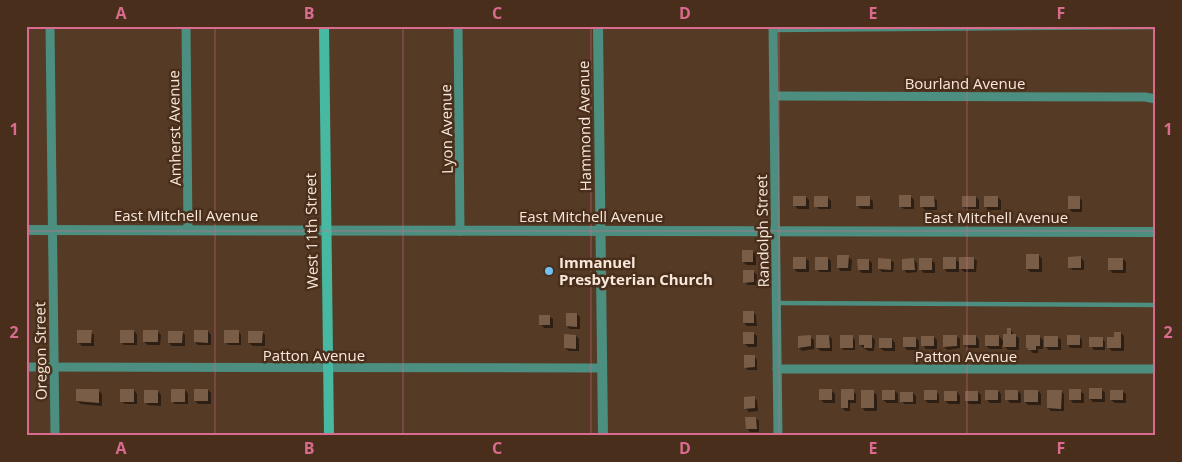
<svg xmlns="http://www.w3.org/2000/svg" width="1182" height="462" font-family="'Open Sans',sans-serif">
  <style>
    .shadow { fill: #0007 }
    .building { fill: #7a5d47 }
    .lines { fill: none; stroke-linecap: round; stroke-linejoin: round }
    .service { stroke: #4c8e7f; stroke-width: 4.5 }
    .minor { stroke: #4c8e7f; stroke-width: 9 }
    .tertiary { stroke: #4c8e7f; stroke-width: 10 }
    .secondary { stroke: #47b8a2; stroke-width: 10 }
    .grid { fill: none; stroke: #d86b8e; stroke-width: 1; stroke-opacity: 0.55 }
    .poi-dot { fill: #70c1f4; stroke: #492f1b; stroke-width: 2 }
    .labels { text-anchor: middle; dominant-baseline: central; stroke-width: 5; stroke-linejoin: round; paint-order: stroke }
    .street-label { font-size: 15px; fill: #f8e7da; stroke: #492f1b }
    .poi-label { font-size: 15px; font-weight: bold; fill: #f8e7da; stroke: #492f1b; text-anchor: start }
    .neatline { fill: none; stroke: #d86b8e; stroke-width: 2 }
    .grid-label { font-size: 16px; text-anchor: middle; font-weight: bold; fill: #d86b8e }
  </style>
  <rect width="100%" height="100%" fill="#553a25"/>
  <g class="shadow">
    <polygon points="806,197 809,200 809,209 798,209 795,206"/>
    <polygon points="827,197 831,201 831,209 819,209 816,206"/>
    <polygon points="911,197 914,200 914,209 904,209 900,206"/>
    <polygon points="976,197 979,200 979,209 966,209 963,206"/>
    <polygon points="997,197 1001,200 1001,210 988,210 985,206"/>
    <polygon points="1079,197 1082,201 1082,212 1072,212 1069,208"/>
    <polygon points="869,198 873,201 873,209 861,209 858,206"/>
    <polygon points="934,198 937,201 937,210 925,210 922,207"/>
    <polygon points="752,251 756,254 756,265 747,265 743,262"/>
    <polygon points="1039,255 1042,259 1042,272 1030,272 1027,268"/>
    <polygon points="848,257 852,260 851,271 841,271 838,268"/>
    <polygon points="805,258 809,261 809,272 797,272 794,269"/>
    <polygon points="828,258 831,261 831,272 820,272 816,269"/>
    <polygon points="973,258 977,261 976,272 964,272 959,267 959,272 947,272 944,268 955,259 961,264"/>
    <polygon points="1081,258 1084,261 1084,270 1073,270 1069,267"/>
    <polygon points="1123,259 1126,262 1126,273 1113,273 1109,269"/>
    <polygon points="869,260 872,263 872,273 862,273 859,270"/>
    <polygon points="891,260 894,263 893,272 882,272 879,269"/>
    <polygon points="914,260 917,263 917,272 907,273 903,269"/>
    <polygon points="931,260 935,263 935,273 924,273 921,270"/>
    <polygon points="753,271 757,275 757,285 748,285 744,282"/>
    <polygon points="753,312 756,315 757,326 747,326 744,323"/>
    <polygon points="577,314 580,317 580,329 570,329 567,326"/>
    <polygon points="549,316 553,319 553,328 544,328 541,324"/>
    <polygon points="1011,330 1014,335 1019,338 1019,350 1008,350 1002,344 1002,349 990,349 986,346 999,336 1004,342"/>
    <polygon points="134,331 137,335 137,345 124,345 121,342"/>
    <polygon points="157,331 161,335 160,345 148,345 144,342"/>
    <polygon points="208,331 211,335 211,345 198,345 195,342"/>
    <polygon points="238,331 241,335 241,345 229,345 225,342"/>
    <polygon points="91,332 94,335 94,346 82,346 78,342"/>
    <polygon points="182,332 185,335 185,346 172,346 169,343"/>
    <polygon points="262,332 265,335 265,346 253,346 249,343"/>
    <polygon points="753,333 757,336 757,347 748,347 744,343"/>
    <polygon points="1121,333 1124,336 1124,351 1112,351 1108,347"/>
    <polygon points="576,336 579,339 579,351 569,351 565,348"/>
    <polygon points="829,336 832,339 832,351 821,351 817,348"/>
    <polygon points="852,336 855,340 855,350 844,350 841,347"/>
    <polygon points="871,336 875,340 874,351 868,351 860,345"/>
    <polygon points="956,336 960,339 960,348 948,350 944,347"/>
    <polygon points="976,336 979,340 979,348 968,348 964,345"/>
    <polygon points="1079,336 1082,340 1082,348 1071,348 1068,345"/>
    <polygon points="810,337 814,340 814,349 802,351 799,348"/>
    <polygon points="934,337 937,340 937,349 926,349 923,345"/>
    <polygon points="1040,337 1043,340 1043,349 1038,349 1038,353 1033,353 1028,348"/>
    <polygon points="1057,337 1061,340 1061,350 1049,350 1046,347"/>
    <polygon points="916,338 919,341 919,350 907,350 904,346"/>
    <polygon points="1102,338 1105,342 1105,350 1094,350 1091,346"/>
    <polygon points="892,339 895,343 895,351 884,351 880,348"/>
    <polygon points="754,356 757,360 757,370 748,370 745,367"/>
    <polygon points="1101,389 1105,393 1105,402 1093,402 1090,399"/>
    <polygon points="98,390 102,394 102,406 81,404 77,401"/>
    <polygon points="134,390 137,394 137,404 125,404 121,401"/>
    <polygon points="185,390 188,394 188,404 175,404 172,401"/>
    <polygon points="208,390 211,393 211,404 198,404 195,401"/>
    <polygon points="158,391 161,395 161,406 148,405 145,402"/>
    <polygon points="832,391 835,394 835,403 824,403 820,399"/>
    <polygon points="853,391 856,394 856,403 850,403 850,411 845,411 842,407"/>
    <polygon points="895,391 898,394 898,403 887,403 883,400"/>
    <polygon points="936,391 939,395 939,403 928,403 925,400"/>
    <polygon points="998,391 1001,394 1001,403 990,403 986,399"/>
    <polygon points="1018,391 1021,394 1021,403 1010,403 1007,399"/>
    <polygon points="1038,391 1041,394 1041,405 1028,405 1025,402"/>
    <polygon points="1061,391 1064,394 1064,411 1051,411 1048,408"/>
    <polygon points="1080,391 1084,394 1084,403 1073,403 1070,399"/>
    <polygon points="1122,391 1126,394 1126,403 1115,403 1111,400"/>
    <polygon points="873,392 877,395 877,411 865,411 862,407"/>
    <polygon points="957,392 960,396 960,404 949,404 945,401"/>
    <polygon points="978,392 981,395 981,404 969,404 966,400"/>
    <polygon points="913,393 916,396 916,404 905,404 901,401"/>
    <polygon points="754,397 757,401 758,411 749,412 745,408"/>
    <polygon points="756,418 759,421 759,432 750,432 747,429"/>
  </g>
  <g class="building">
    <rect x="899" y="195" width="12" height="12"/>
    <rect x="793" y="196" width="13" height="10"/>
    <rect x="814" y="196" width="14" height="11"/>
    <rect x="856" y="196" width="14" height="10"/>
    <polygon points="920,196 934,196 935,207 920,207"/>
    <rect x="962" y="196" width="14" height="11"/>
    <rect x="984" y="196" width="14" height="11"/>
    <rect x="1068" y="196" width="12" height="13"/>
    <rect x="742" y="250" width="11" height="12"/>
    <rect x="1026" y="254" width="13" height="15"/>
    <polygon points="837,255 849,255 848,268 837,268"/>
    <polygon points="1081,256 1081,268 1068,268 1068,257"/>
    <rect x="793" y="257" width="13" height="12"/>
    <rect x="815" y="257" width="13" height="13"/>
    <rect x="943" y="257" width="13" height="12"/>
    <rect x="959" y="257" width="15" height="12"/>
    <polygon points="878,258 891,259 891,270 878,269"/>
    <polygon points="914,258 915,270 902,270 902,259"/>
    <rect x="919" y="258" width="13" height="12"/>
    <rect x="1108" y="258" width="15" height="12"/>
    <polygon points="857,259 869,259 869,270 858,270"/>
    <polygon points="743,270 754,270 754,282 743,283"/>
    <rect x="743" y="311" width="11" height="12"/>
    <polygon points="566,313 577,313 577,327 566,326"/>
    <rect x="539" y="315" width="11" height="10"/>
    <polygon points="1007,328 1011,328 1011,334 1016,334 1016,347 1003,347 1003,334 1007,334"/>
    <polygon points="77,330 92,330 91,343 77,343"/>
    <rect x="120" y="330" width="14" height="13"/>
    <rect x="143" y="330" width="15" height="12"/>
    <polygon points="194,330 208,330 208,343 194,342"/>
    <rect x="224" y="330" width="15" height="13"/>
    <polygon points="168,331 183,331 182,343 168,343"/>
    <polygon points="248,331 263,331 262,343 248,343"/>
    <rect x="743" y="332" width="11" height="12"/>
    <polygon points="1114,332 1121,332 1121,348 1107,348 1107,337 1114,337"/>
    <polygon points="564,334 576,335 576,349 564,348"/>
    <polygon points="811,335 811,346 798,348 798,336"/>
    <polygon points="816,335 829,335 830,348 816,348"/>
    <rect x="840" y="335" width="13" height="13"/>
    <polygon points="859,335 872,335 872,348 864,348 864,345 859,345"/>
    <polygon points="943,335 957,335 957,346 943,347"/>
    <rect x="963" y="335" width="13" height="10"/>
    <rect x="985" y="335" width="14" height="11"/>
    <polygon points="1026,335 1040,335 1040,346 1036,346 1036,350 1028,350 1028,348 1026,348"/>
    <rect x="1067" y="335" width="13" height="10"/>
    <rect x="921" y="336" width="13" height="10"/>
    <rect x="1044" y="336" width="14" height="11"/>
    <rect x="903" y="337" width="13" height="10"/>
    <rect x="1089" y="337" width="14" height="10"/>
    <rect x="879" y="338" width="13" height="10"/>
    <polygon points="744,355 755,355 755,367 744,368"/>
    <rect x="1089" y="388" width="13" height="11"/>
    <polygon points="76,389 99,389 99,403 76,401"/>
    <rect x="120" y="389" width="14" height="13"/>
    <rect x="171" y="389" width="14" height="13"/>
    <rect x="194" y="389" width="14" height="12"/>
    <rect x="819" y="389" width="13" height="11"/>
    <polygon points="841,389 854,389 854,400 848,400 848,408 841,408"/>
    <rect x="1069" y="389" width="12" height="11"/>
    <rect x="144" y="390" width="14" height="13"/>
    <rect x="861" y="390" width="13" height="18"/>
    <rect x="882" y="390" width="13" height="10"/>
    <rect x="924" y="390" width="13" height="10"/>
    <rect x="985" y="390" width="13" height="10"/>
    <rect x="1005" y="390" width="13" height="10"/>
    <rect x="1024" y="390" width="14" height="12"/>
    <polygon points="1047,390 1062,390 1061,409 1047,408"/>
    <rect x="1110" y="390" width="13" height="10"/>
    <rect x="944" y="391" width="13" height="10"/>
    <rect x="965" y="391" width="13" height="10"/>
    <rect x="900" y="392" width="13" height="10"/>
    <polygon points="755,396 755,408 744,409 744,397"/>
    <polygon points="745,417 756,417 757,429 746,429"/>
  </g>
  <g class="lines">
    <g class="service">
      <polyline points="773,30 1156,27"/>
      <polyline points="776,303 1156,305"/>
    </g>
    <g class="minor">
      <polyline points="50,26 55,436"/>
      <polyline points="186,26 188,230"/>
      <polyline points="458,26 460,231"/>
      <polyline points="773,26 778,436"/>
      <polyline points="774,96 1145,97 1156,99"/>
      <polyline points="26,367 601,368"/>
      <polyline points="777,369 1156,369"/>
    </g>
    <g class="tertiary">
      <polyline points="598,26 603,436"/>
      <polyline points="26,230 1156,232"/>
    </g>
    <polyline class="secondary" points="324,26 329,436"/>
  </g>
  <path class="grid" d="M215,26v410M403,26v410M591,26v410M779,26v410M967,26v410M26,231h1130"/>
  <circle class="poi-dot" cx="549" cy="271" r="5"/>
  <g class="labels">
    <g class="street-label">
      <text x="965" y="83">Bourland Avenue</text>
      <text transform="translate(584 126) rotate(-91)">Hammond Avenue</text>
      <text transform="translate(174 128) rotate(-91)">Amherst Avenue</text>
      <text transform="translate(446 129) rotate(-91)">Lyon Avenue</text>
      <text x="186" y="215">East Mitchell Avenue</text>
      <text x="591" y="216">East Mitchell Avenue</text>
      <text x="996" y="217">East Mitchell Avenue</text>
      <text transform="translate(311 231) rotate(-91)">West 11th Street</text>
      <text transform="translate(762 231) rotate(-91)">Randolph Street</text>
      <text transform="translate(40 351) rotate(-91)">Oregon Street</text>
      <text x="314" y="355">Patton Avenue</text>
      <text x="966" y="356">Patton Avenue</text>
    </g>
    <g class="poi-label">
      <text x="559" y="262">Immanuel<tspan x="559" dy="17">Presbyterian Church</tspan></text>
    </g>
  </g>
  <rect width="1182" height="462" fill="none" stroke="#492f1b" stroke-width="55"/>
  <rect x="28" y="28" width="1126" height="406" class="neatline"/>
  <g class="grid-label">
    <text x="121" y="19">A</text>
    <text x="309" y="19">B</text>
    <text x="497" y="19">C</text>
    <text x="685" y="19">D</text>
    <text x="873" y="19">E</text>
    <text x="1061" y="19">F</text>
    <text x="14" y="135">1</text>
    <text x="1168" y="135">1</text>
    <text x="14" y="338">2</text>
    <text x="1168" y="338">2</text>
    <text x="121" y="454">A</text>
    <text x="309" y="454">B</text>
    <text x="497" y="454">C</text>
    <text x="685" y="454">D</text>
    <text x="873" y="454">E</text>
    <text x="1061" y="454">F</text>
  </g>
</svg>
